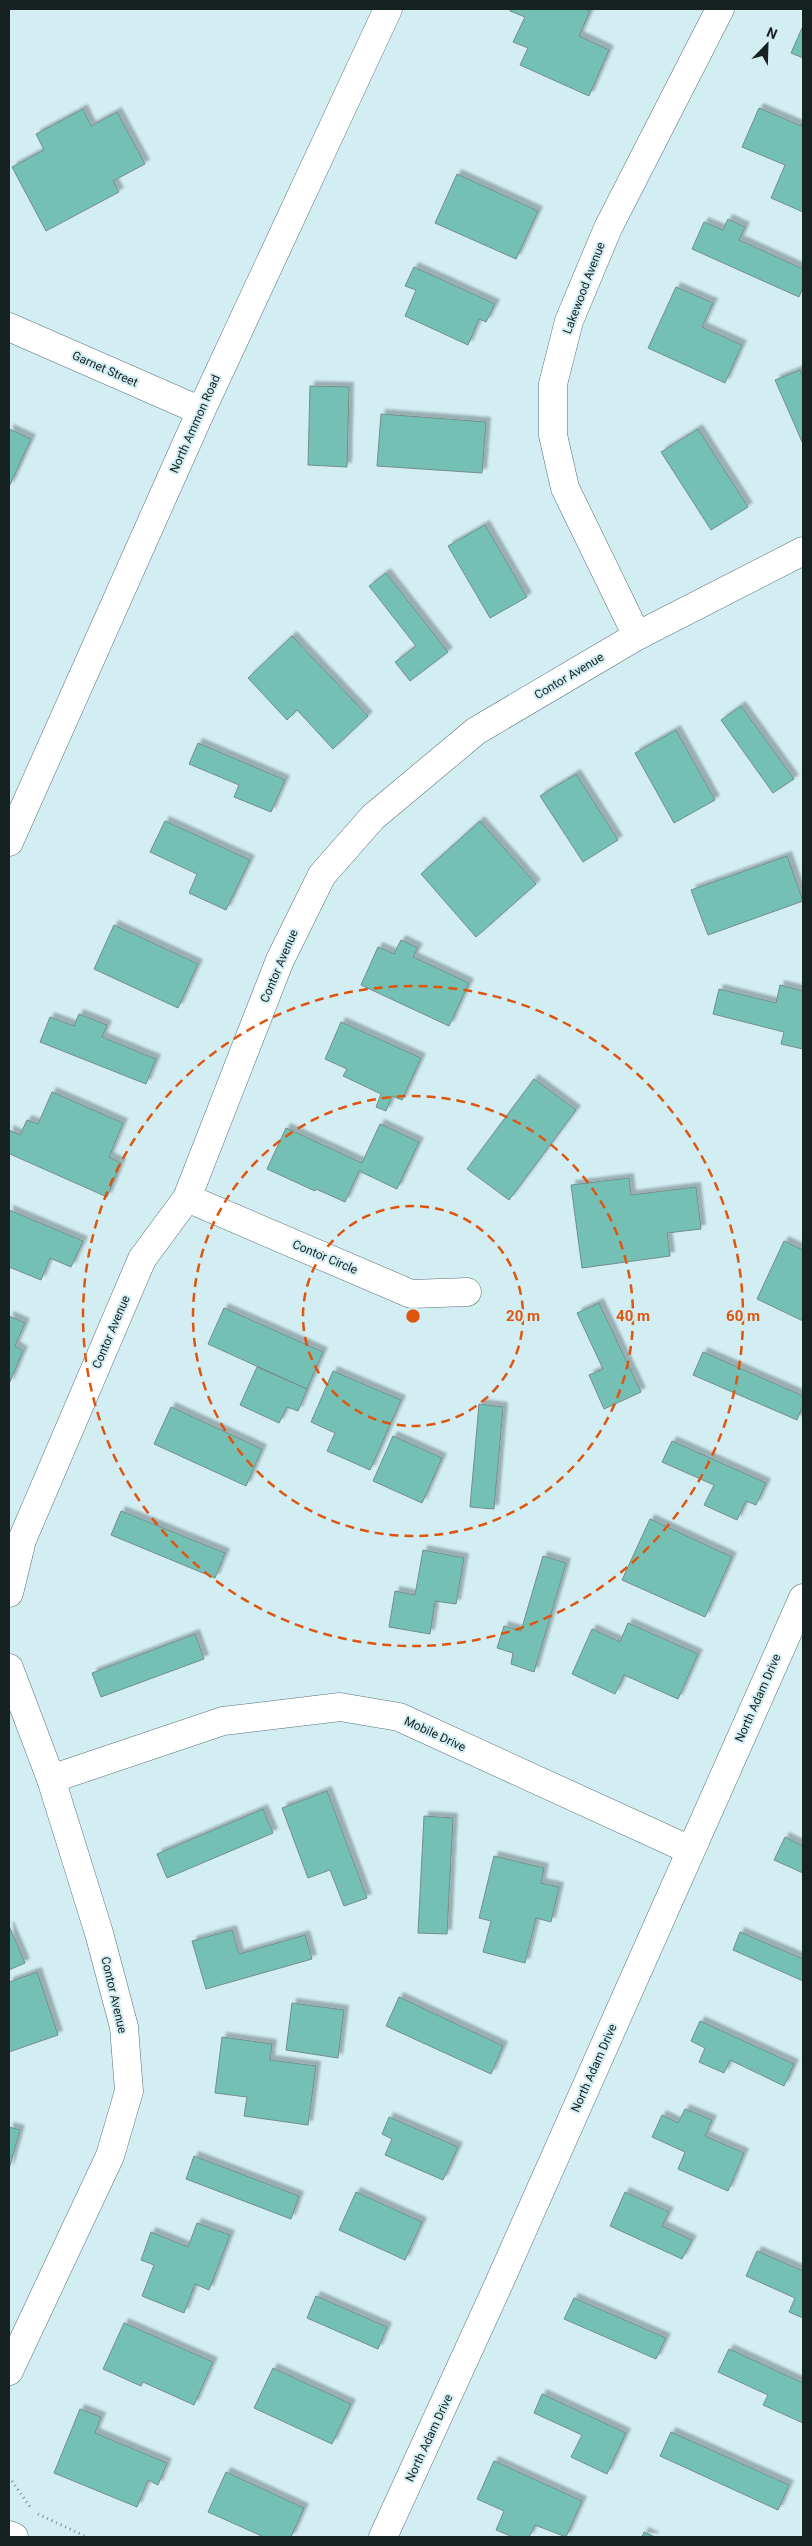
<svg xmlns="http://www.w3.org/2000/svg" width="812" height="2546" font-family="Roboto,sans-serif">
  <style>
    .building { fill: #74c0b5; stroke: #738e89; filter: url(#shadow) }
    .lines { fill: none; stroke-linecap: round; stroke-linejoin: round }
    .minor-casing { stroke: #587276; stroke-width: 29 }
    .major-casing { stroke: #587276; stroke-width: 29 }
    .path { stroke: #798d90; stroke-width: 3; stroke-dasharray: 1 4; stroke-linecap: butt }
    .minor { stroke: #fff; stroke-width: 28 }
    .major { stroke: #fff; stroke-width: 28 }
    .ring { fill: none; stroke: #de560d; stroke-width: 2.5; stroke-dasharray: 9 6 }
    .labels { text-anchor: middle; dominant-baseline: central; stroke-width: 4; stroke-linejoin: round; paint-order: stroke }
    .street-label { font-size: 12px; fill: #162122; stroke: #d2eef3 }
    .centre { fill: #de560d; stroke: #d2eef3; stroke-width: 2.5 }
    .ring-label { font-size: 15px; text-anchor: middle; font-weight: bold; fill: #de560d; stroke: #d2eef3; stroke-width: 4; stroke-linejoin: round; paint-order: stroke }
  </style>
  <defs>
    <filter id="shadow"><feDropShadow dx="4.5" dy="-4.5" stdDeviation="1" flood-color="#0004"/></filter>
  </defs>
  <rect width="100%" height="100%" fill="#d2eef3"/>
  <g class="building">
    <polygon points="511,9 586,9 590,11 579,36 609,50 589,96 520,65 528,48 513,42 525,17 510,11"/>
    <polygon points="802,28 803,29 803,58 791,53"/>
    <polygon points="759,108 801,126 803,121 803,212 771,198 785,165 742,147"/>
    <polygon points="83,109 91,126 117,112 145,164 113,181 119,192 46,231 12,167 44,150 36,134"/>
    <polygon points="457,174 538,211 516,259 435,223"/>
    <polygon points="728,219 745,227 739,240 803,269 803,287 799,297 692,249 704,222 723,230"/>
    <polygon points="414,267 495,304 486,322 479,319 468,345 405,316 416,290 405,286"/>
    <polygon points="676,287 713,303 702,327 742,345 725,383 648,348"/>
    <polygon points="800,370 803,377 803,444 775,380"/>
    <polygon points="310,386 349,387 347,467 308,465"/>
    <polygon points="381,414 486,422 482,473 377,466"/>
    <polygon points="9,429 31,439 9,487"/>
    <polygon points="698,429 748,507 711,530 661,452"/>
    <polygon points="485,525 527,597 490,618 448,546"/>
    <polygon points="386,573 448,652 410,681 395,662 416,646 369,586"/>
    <polygon points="292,636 368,716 333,749 297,710 287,720 248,678"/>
    <polygon points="741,706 794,779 773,793 721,720"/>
    <polygon points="676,730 715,800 674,823 635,753"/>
    <polygon points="198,743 285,780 271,812 234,797 239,785 189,764"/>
    <polygon points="576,774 618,840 583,862 540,796"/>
    <polygon points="165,821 250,860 226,910 189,893 197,874 150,852"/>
    <polygon points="480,821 536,884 476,937 421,874"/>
    <polygon points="787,856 803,901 708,935 691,890"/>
    <polygon points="114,925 198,964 178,1008 94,969"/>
    <polygon points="401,940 418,948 413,957 469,983 449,1026 361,985 378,947 394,954"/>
    <polygon points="780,985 803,991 803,1049 781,1044 784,1032 713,1014 719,989 776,1003"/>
    <polygon points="79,1014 107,1025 102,1037 156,1059 146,1084 40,1042 50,1017 74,1026"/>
    <polygon points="341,1022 421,1058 402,1100 392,1096 386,1111 376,1107 381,1094 343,1076 347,1069 325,1059"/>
    <polygon points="534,1079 576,1110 509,1200 467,1169"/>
    <polygon points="52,1092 123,1123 109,1157 121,1163 107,1197 10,1154 9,1157 9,1130 20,1135 27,1120 38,1124"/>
    <polygon points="380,1124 419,1142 397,1189 359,1171 345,1202 316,1189 315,1191 267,1169 286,1128 362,1163"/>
    <polygon points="629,1178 631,1195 696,1187 701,1229 667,1233 670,1256 582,1268 571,1185"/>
    <polygon points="9,1210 83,1241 71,1267 50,1258 41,1280 9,1267"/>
    <polygon points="784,1241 803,1250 803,1321 757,1299"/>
    <polygon points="599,1303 641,1392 604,1409 589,1375 603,1369 577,1313"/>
    <polygon points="224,1308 323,1352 307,1389 208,1344"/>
    <polygon points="9,1316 25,1323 15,1346 23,1351 9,1384"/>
    <polygon points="703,1352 803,1396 803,1405 797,1420 693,1375"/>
    <polygon points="257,1367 307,1389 298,1411 287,1407 279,1423 240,1405"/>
    <polygon points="333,1371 401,1400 370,1470 327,1451 335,1433 311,1422"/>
    <polygon points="479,1404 503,1407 494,1509 470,1507"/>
    <polygon points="171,1407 262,1449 246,1486 154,1444"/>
    <polygon points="393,1436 442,1458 422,1503 373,1481"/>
    <polygon points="672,1441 766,1483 756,1505 746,1501 737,1520 704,1505 714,1485 662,1462"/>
    <polygon points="121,1511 225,1553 215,1578 111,1535"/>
    <polygon points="650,1519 732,1557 705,1617 622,1580"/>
    <polygon points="423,1550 464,1558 456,1604 435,1601 430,1634 389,1627 395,1591 415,1595"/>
    <polygon points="543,1556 566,1563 534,1672 511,1664 513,1653 497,1648 504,1626 521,1631"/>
    <polygon points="628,1623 698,1654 678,1699 624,1675 615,1694 572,1674 592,1629 620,1642"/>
    <polygon points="195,1634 204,1659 101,1697 92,1673"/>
    <polygon points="327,1791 367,1898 344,1906 330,1870 308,1878 282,1808"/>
    <polygon points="263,1809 273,1833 167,1878 157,1854"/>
    <polygon points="424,1816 453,1818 447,1934 418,1933"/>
    <polygon points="785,1837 803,1846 803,1873 774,1860"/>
    <polygon points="494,1856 544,1868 541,1883 559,1887 551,1922 536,1918 525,1963 483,1952 491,1921 479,1918"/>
    <polygon points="9,1926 25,1963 9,1970"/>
    <polygon points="232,1930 239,1954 305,1935 312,1959 206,1989 192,1941"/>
    <polygon points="740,1932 803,1959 803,1981 733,1950"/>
    <polygon points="37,1972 58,2035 9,2052 9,1982"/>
    <polygon points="399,1997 503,2046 491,2074 386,2026"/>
    <polygon points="292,2003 344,2010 338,2058 286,2050"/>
    <polygon points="700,2021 794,2064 784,2086 730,2060 724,2073 699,2062 705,2048 691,2041"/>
    <polygon points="222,2037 272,2044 270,2060 316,2066 308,2125 244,2116 247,2097 215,2093"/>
    <polygon points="685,2109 712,2120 705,2136 744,2153 728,2191 678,2169 685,2152 652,2137 662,2115 678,2123"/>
    <polygon points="389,2117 458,2147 443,2180 385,2155 392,2139 382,2134"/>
    <polygon points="9,2127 20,2130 9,2169"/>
    <polygon points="194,2156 299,2196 291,2219 186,2179"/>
    <polygon points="356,2192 422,2222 405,2260 339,2230"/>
    <polygon points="625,2192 669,2212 662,2226 692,2240 682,2259 610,2226"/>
    <polygon points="197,2223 230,2235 209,2290 195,2284 184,2313 142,2296 154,2265 141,2260 151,2232 188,2247"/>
    <polygon points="757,2251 803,2271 803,2318 789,2312 795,2298 746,2276"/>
    <polygon points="316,2296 387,2327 378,2349 307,2318"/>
    <polygon points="574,2298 666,2338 656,2359 564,2319"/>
    <polygon points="124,2323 213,2362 194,2405 143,2382 141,2386 103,2369"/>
    <polygon points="729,2349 803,2383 803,2423 763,2405 768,2395 718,2372"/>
    <polygon points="273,2368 351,2404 332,2444 254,2408"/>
    <polygon points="542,2394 626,2433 607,2474 571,2457 582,2435 534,2413"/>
    <polygon points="80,2409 101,2417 95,2433 167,2463 158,2485 148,2480 137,2507 54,2473"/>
    <polygon points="671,2432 789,2485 778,2510 660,2456"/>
    <polygon points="494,2461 582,2501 566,2537 535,2525 529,2537 513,2537 496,2530 504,2511 477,2499"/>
    <polygon points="226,2472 304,2508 291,2537 264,2537 208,2512"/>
    <polygon points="644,2532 655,2537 642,2537"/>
  </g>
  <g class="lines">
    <g class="minor-casing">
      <g id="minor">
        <polyline points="9,327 201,411"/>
        <polyline points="637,636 565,488 553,435 553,384 569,321 608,228 720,9"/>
        <polyline points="187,1198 411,1294 467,1292"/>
        <polyline points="9,1593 22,1540 142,1259 187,1198 280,960 322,875 373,817 476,731 637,636 803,551"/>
        <polyline points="9,1668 51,1779 99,1933 124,2027 129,2091 110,2156 9,2371"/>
        <polyline points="51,1779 223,1721 340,1707 399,1717 690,1850"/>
        <polyline points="383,2537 496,2290 803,1598"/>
      </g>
    </g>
    <g class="major-casing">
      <g id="major">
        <polyline points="9,842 201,411 388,9"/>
        <polyline points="9,2535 14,2537"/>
      </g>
    </g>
    <g class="path">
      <polyline points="12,2481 30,2507"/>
      <polyline points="38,2514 87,2537"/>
    </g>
    <use href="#minor" class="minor"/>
    <use href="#major" class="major"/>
  </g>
  <g class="ring">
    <circle cx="413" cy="1316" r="110"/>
    <circle cx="413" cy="1316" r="220"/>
    <circle cx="413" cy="1316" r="330"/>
  </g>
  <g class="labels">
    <g class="street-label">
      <text transform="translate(584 288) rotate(-69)">Lakewood Avenue</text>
      <text transform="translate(105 369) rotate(24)">Garnet Street</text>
      <text transform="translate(195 424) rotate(-66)">North Ammon Road</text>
      <text transform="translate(569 676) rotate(-31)">Contor Avenue</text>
      <text transform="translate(279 966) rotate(-67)">Contor Avenue</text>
      <text transform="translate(325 1257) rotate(23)">Contor Circle</text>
      <text transform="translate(111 1332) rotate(-67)">Contor Avenue</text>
      <text transform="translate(758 1698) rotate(-66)">North Adam Drive</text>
      <text transform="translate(435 1734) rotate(25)">Mobile Drive</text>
      <text transform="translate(114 1995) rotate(77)">Contor Avenue</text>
      <text transform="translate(594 2068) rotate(-66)">North Adam Drive</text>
      <text transform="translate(429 2438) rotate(-65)">North Adam Drive</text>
    </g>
  </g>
  <circle cx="413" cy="1316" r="8" class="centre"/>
  <g class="ring-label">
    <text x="523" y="1321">20 m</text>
    <text x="633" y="1321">40 m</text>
    <text x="743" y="1321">60 m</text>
  </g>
  <rect width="812" height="2546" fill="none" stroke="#162122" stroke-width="20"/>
  <g transform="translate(767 45) rotate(23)" stroke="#d2eef3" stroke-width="4" paint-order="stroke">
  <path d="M0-4L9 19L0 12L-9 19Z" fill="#162122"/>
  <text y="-8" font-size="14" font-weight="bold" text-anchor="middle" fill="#162122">N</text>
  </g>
</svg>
